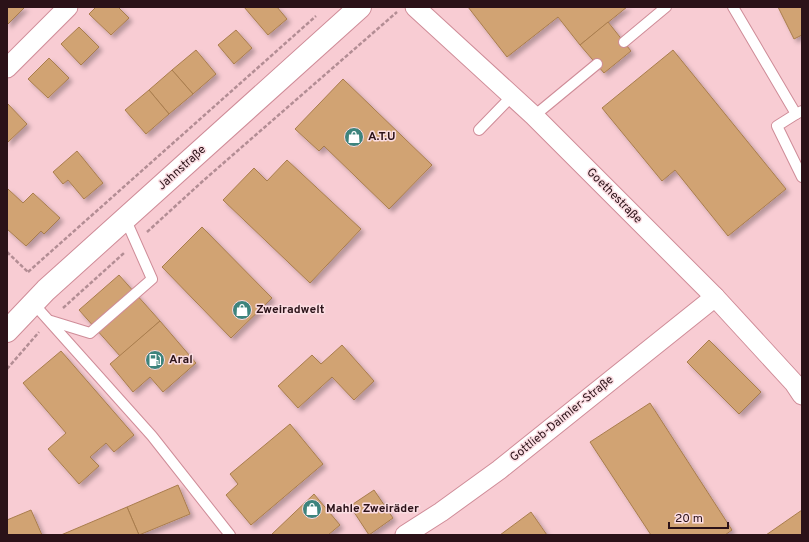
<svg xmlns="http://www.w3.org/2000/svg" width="809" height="542" font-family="Overpass,sans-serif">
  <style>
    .building { fill: #d1a373; stroke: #a97d4d; filter: url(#shadow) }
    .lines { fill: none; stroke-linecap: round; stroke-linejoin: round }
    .lane-casing { stroke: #cf8c98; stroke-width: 12 }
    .street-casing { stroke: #cf8c98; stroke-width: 21 }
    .secondary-casing { stroke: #cf8c98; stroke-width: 24 }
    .path { stroke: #b38d94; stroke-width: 2.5; stroke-dasharray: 4 2; stroke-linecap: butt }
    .lane { stroke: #fff; stroke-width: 10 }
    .street { stroke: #fff; stroke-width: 19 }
    .secondary { stroke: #fff; stroke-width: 22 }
    .labels { text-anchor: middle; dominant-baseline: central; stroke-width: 3; stroke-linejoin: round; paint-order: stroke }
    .poi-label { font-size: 12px; font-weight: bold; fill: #2b1218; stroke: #fbdde2; text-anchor: start }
    .street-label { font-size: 12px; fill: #2b1218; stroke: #fbdde2 }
  </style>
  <defs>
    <filter id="shadow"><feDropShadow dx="3.5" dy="3.5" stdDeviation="2" flood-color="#0004"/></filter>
  </defs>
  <rect width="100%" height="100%" fill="#f8ccd3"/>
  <g class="building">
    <polygon points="7,7 25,7 7,25"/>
    <polygon points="96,7 118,7 129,18 111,35 89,14"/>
    <polygon points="244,7 277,7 287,19 268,35"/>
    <polygon points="468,7 627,7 580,45 558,17 507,57"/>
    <polygon points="778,7 802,7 802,35 794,39"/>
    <polygon points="608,22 631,51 604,73 580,45"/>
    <polygon points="79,27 99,47 81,65 61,44"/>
    <polygon points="236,30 252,48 234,64 218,45"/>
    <polygon points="196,50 216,74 193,94 172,70"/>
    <polygon points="673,50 786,189 728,236 675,170 662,181 602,108"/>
    <polygon points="49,58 69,78 48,98 28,79"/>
    <polygon points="172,70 193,94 169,114 149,90"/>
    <polygon points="343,79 432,165 389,209 324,146 319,151 295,129"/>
    <polygon points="149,90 169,114 146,134 125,110"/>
    <polygon points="7,103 27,124 7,143"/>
    <polygon points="77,151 103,183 84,199 68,180 63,184 53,172"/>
    <polygon points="287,160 361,229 310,283 223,200 254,168 267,181"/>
    <polygon points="8,189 23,203 33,193 60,218 44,234 41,231 26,246 7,229 7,190"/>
    <polygon points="202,227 272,298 231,338 162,267"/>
    <polygon points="119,275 160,321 120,356 79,310"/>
    <polygon points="160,321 196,363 163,392 150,377 133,392 110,364"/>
    <polygon points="709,340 761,392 739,414 687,362"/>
    <polygon points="342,345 374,381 354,400 332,377 298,408 278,386 312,355 321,364"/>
    <polygon points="61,351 134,435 114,452 106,443 90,457 99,466 79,484 48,449 66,433 23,383"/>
    <polygon points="650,403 732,530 725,535 651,535 590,442"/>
    <polygon points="290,424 323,464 251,525 226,495 238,484 230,474"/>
    <polygon points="178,485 190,514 139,535 127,507"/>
    <polygon points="374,490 393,518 369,535 350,506"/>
    <polygon points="314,494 340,525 328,535 271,535"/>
    <polygon points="127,507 139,535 61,535"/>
    <polygon points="31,510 42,535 7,535 7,520"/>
    <polygon points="802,510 802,535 766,535"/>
    <polygon points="531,512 547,535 500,535"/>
  </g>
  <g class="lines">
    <g class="lane-casing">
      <g id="lane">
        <polyline points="733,7 796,114 802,111"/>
        <polyline points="624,42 666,7"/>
        <polyline points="796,114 777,126 802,177"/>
        <polyline points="534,116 597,64"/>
        <polyline points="479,130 512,96"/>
        <polyline points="33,303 152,436 230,535"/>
        <polyline points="51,321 90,333 152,279 125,218"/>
      </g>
    </g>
    <g class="street-casing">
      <g id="street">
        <polyline points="415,7 534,116 715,297 794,383 802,395"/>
        <polyline points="7,68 68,7"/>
        <polyline points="405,535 441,512 499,470 715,297"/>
      </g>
    </g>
    <g class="secondary-casing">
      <polyline id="secondary" points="7,331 46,290 360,7"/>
    </g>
    <g class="path">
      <polyline points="147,232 204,180 397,12"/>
      <polyline points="7,252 28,272"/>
      <polyline points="28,272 316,16"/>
      <polyline points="63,308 124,253"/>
      <polyline points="7,369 39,332"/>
    </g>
    <use href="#lane" class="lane"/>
    <use href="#street" class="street"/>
    <use href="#secondary" class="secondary"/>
  </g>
  <defs>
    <g id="shop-disc" transform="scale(1)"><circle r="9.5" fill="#3d847d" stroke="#fbdde2"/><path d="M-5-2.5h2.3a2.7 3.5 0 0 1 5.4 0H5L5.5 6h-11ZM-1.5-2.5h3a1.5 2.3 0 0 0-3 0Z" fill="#fff"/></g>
    <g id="fuel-disc" transform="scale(1)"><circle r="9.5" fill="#3d847d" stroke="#fbdde2"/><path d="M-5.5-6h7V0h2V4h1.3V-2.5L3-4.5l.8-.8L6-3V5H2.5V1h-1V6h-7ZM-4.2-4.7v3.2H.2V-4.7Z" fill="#fff"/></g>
  </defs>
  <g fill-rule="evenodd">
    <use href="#shop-disc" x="354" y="137"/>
    <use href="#shop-disc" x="242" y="310"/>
    <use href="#fuel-disc" x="155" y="360"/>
    <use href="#shop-disc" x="312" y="509"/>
  </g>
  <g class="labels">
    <g class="poi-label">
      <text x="368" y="137">A.T.U</text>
      <text x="256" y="310">Zweiradwelt</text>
      <text x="169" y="360">Aral</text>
      <text x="326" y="509">Mahle Zweiräder</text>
    </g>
    <g class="street-label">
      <text transform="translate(182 168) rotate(-42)">Jahnstraße</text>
      <text transform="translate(614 196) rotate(45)">Goethestraße</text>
      <text transform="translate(562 419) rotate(-39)">Gottlieb-Daimler-Straße</text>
    </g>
  </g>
  <rect width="809" height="542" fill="none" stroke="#2b1218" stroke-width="16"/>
  <path d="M669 522v6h59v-6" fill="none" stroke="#2b1218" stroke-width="2"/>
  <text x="675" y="522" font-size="12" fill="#2b1218" stroke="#fbdde2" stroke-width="3" paint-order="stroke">20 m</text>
</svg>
